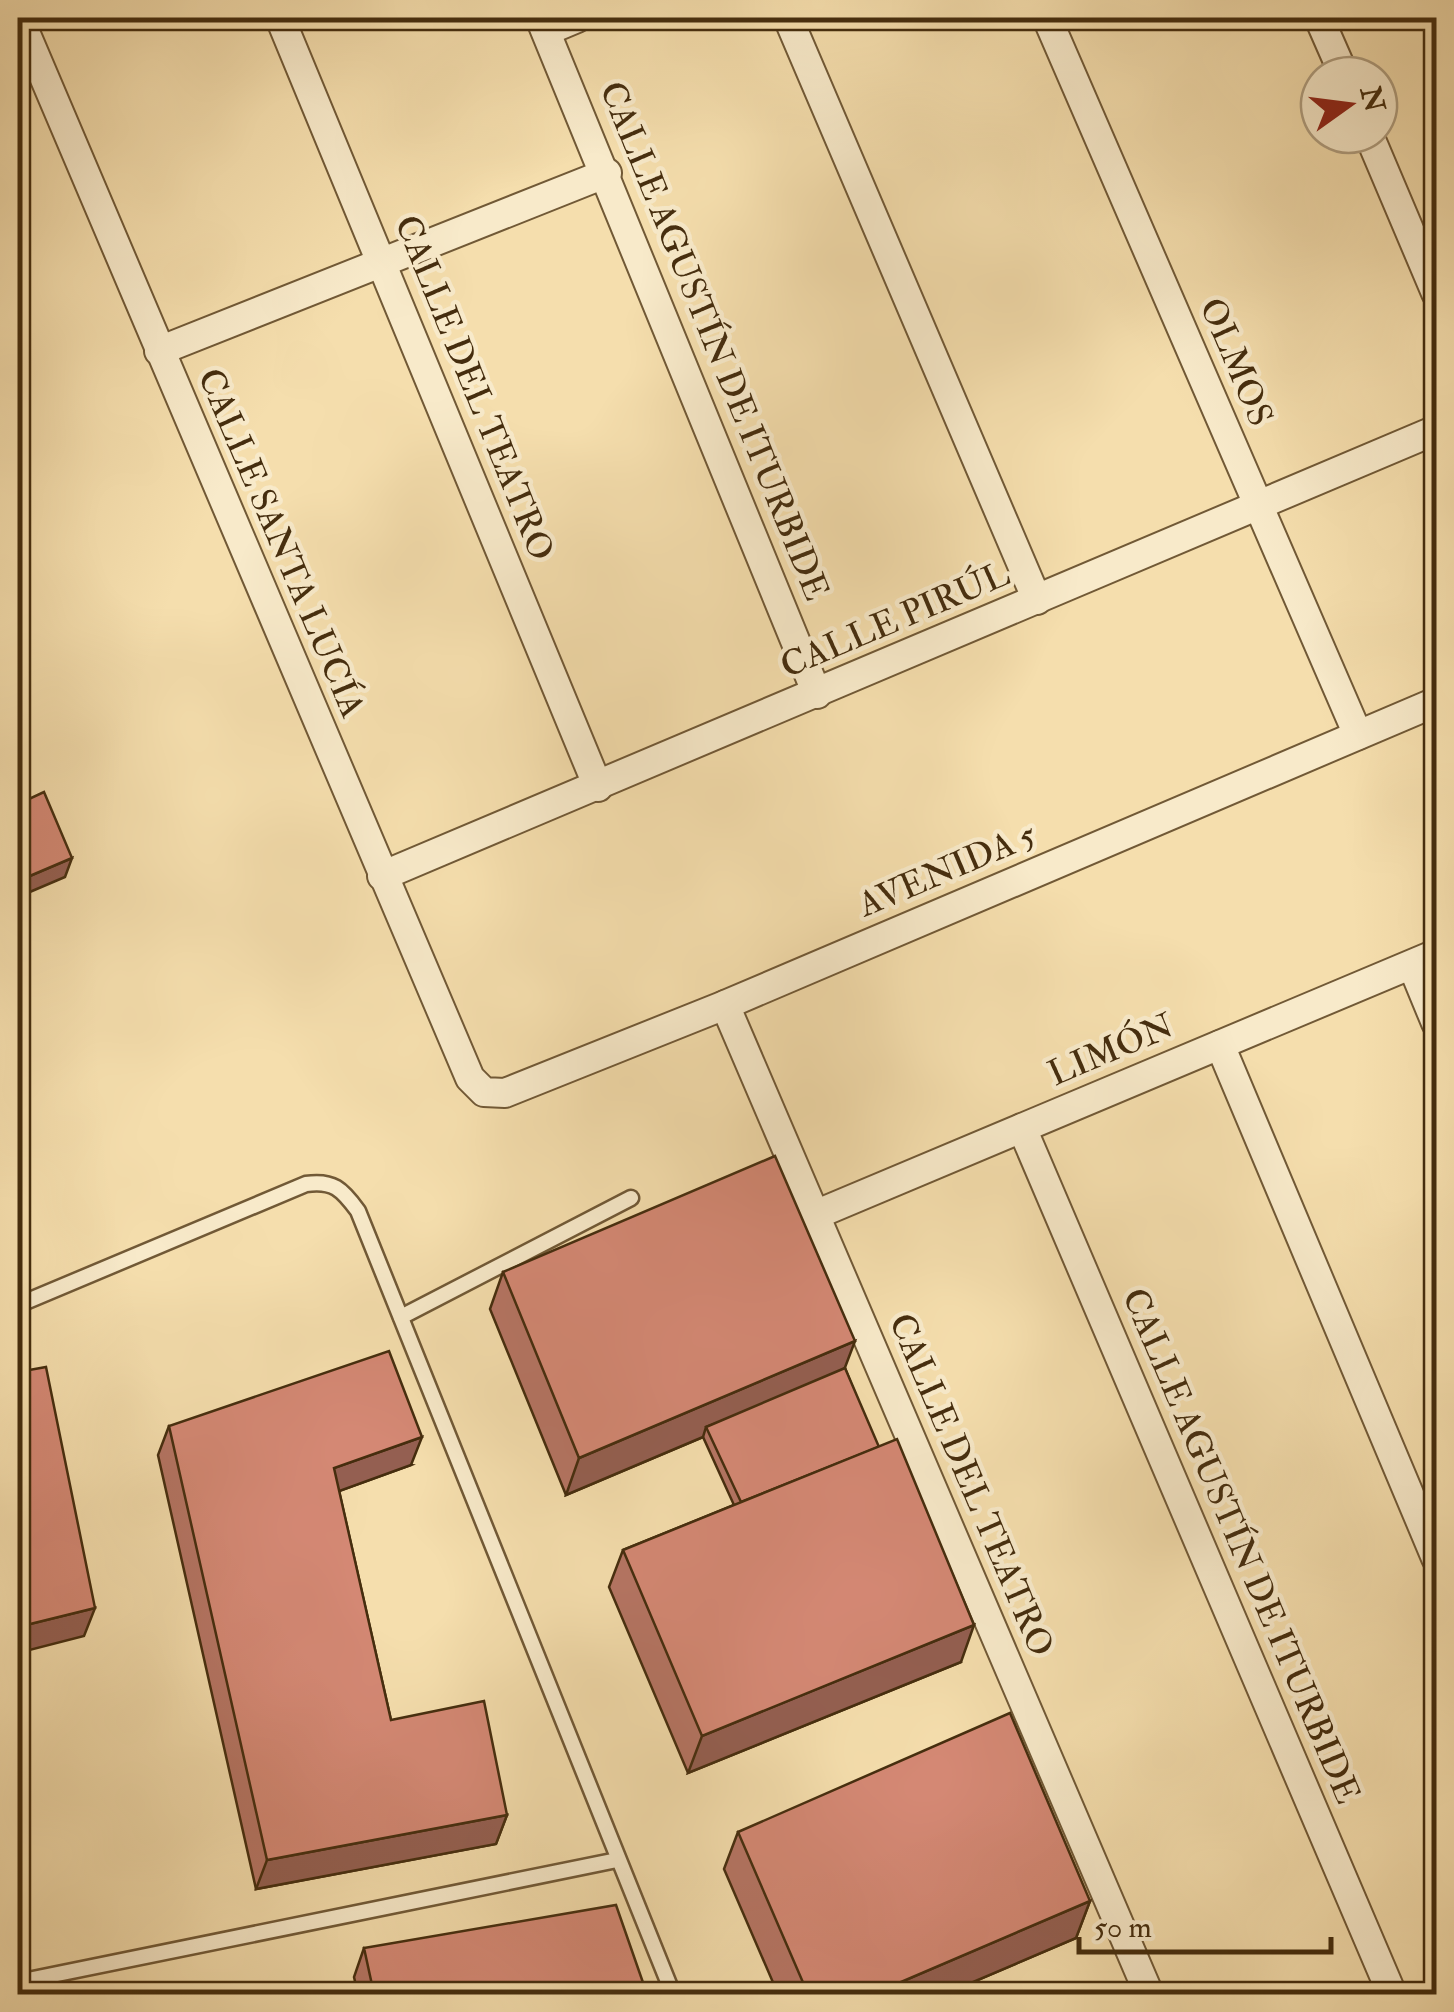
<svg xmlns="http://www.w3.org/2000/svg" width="1454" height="2012" font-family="'IM FELL Double Pica',serif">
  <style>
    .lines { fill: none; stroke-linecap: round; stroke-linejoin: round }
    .lane-casing { stroke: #715936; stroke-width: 19 }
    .street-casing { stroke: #715936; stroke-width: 32 }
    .lane { stroke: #f8eaca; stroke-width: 14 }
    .street { stroke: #f8eaca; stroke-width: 28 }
    .wall { fill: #b67564; stroke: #452d0e; stroke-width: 2.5 }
    .shaded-wall { fill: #945f51; stroke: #452d0e; stroke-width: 2.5 }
    .building { fill: #d48874; stroke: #452d0e; stroke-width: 2.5 }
    .labels { text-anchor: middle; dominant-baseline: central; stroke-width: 9; stroke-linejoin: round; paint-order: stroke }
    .street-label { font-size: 35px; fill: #452d0e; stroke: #f8eaca }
  </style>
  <rect width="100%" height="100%" fill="#f5dead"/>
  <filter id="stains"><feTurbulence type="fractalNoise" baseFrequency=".002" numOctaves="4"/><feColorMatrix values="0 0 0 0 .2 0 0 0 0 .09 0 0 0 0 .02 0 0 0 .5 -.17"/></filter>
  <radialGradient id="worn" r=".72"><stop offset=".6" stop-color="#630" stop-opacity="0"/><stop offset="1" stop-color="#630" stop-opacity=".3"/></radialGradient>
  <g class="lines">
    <g class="lane-casing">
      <g id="lane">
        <path d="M18,1305l288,-121c27,-4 36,5 52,27l315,783"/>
        <polyline points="401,1317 631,1198"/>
        <polyline points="18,1982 617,1860"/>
      </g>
    </g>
    <g class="street-casing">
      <g id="street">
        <polyline points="19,18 470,1078 484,1092 505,1093 725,1005 1436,702"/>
        <polyline points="280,18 598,787"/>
        <polyline points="540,18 817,694"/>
        <polyline points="788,18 1037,600"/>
        <polyline points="1047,18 1358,735"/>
        <polyline points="1319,18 1344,75"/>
        <polyline points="546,31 577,18"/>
        <polyline points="1369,135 1436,293"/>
        <polyline points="159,351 607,173"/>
        <polyline points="382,876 1436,430"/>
        <polyline points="1412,965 1436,1023"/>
        <polyline points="725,1005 1149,1994"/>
        <polyline points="1220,1045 1436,1558"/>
        <polyline points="1022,1128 1392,1994"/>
        <polyline points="815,1215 1436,954"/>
      </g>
    </g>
    <use href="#lane" class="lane"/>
    <use href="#street" class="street"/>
  </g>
  <g class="wall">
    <polygon points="503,1272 845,1368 961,1662 688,1773 609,1587 623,1550 734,1505 703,1437 566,1495 490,1309"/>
    <polygon points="169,1426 411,1465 339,1491 391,1720 507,1815 496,1844 256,1889 158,1455"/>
    <polygon points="738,1832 1090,1901 1076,1938 945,1994 778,1994 724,1869"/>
    <polygon points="364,1948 647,1994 358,1994 354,1977"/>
  </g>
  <g class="shaded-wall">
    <polygon points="72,858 65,877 18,897 18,881"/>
    <polygon points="855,1341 841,1378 706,1427 703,1437 566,1495 579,1458"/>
    <polygon points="422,1437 411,1465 323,1497 334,1468"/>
    <polygon points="95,1608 84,1636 18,1653 18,1627"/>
    <polygon points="974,1625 961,1662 688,1773 702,1736"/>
    <polygon points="507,1815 496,1844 256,1889 267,1860"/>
    <polygon points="1090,1901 1076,1938 945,1994 873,1994"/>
  </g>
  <g class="building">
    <polygon points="44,792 72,858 18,881 18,804"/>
    <polygon points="775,1156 855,1341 579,1458 503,1272"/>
    <polygon points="389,1351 422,1437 334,1468 391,1720 484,1701 507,1815 267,1860 169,1426"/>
    <polygon points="46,1367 95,1608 18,1627 18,1372"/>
    <polygon points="845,1368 879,1447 741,1502 706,1427"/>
    <polygon points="897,1439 974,1625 702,1736 623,1550"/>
    <polygon points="1010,1713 1090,1901 873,1994 808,1994 738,1832"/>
    <polygon points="616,1905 647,1994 374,1994 364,1948"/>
  </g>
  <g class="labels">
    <g class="street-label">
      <text transform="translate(714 341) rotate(68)">CALLE AGUSTÍN DE ITURBIDE</text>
      <text transform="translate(1236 362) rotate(67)">OLMOS</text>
      <text transform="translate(474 388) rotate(68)">CALLE DEL TEATRO</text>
      <text transform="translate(281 543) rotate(67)">CALLE SANTA LUCÍA</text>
      <text transform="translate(895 620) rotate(-23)">CALLE PIRÚL</text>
      <text transform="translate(947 870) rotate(-23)">AVENIDA 5</text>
      <text transform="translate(1111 1050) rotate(-23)">LIMÓN</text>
      <text transform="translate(971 1485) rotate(67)">CALLE DEL TEATRO</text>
      <text transform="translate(1241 1546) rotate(67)">CALLE AGUSTÍN DE ITURBIDE</text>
    </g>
  </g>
  <rect width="1454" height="2012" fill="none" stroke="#f5dead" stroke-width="60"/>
  <rect x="20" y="20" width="1414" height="1972" fill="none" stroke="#452d0e" stroke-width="5"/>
  <rect x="30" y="30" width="1394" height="1952" fill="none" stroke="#452d0e" stroke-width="2.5"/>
  <g transform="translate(1349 105) rotate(76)"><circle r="48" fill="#f8eaca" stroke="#b09e7f" stroke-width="2.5"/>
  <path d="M0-8L18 38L0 25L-18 38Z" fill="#8f2418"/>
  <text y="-15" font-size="28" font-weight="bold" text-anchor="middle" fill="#452d0e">N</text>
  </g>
  <path d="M1079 1937v15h252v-15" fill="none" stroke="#452d0e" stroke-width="5"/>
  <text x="1094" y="1937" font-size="30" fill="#452d0e" stroke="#f8eaca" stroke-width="8" paint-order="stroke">50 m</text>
  <rect width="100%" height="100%" filter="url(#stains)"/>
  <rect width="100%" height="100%" fill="url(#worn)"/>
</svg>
